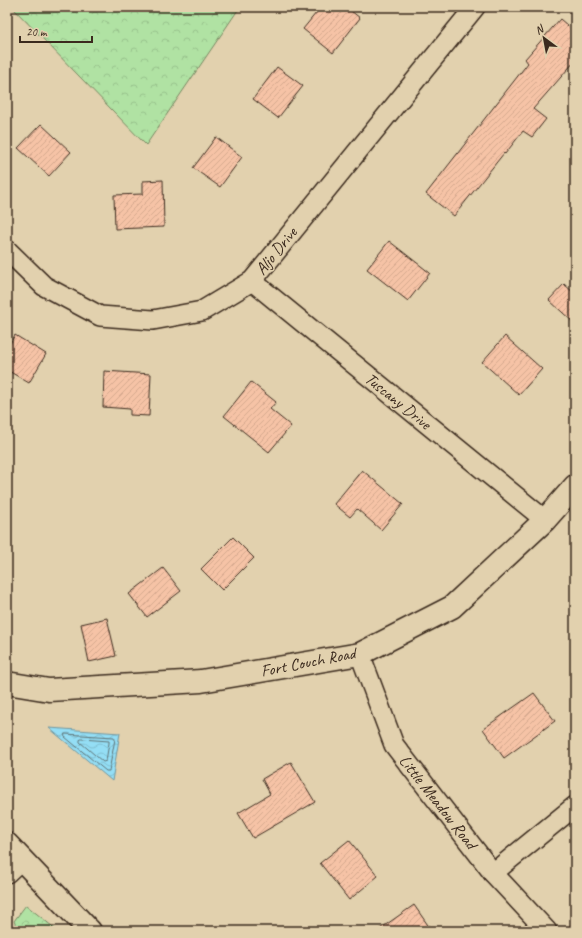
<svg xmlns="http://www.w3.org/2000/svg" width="582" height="938" font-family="Caveat,sans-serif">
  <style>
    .forest { fill: url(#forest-crowns); stroke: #768660 }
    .water { fill: url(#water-waves); stroke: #70969f }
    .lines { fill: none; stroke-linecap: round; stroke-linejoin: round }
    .shore { stroke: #5f7274; stroke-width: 1 }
    .building { fill: url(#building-hatch); stroke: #3b2a1e }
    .street-casing { stroke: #3b2a1e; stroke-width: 22 }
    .secondary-casing { stroke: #3b2a1e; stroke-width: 25 }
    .street { stroke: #e2d1ae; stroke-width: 19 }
    .secondary { stroke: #e2d1ae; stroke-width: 22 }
    .labels { text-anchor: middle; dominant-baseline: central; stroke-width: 3; stroke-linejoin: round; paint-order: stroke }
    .street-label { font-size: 17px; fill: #3b2a1e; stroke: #e2d1ae }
  </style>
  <defs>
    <pattern id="forest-crowns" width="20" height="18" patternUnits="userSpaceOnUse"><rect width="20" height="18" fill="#b0e2a3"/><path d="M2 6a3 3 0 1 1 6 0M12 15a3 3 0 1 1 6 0" fill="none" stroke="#98c28c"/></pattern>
    <pattern id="water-waves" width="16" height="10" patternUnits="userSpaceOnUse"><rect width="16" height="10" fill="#94def5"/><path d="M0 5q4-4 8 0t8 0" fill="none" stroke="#80bfd2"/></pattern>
    <pattern id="building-hatch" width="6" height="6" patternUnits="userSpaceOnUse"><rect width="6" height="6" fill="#f6c3a6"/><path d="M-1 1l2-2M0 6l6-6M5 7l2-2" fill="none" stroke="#d4a88e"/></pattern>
  </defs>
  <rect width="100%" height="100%" fill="#e2d1ae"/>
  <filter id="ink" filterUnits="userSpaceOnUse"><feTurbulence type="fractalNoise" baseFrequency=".025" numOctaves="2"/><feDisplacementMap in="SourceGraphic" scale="8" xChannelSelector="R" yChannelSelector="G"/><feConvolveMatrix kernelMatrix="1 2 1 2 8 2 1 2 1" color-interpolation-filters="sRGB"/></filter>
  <g filter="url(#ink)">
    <g class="forest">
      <polygon points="12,7 240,7 146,145"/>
      <polygon points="26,905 58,931 18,931 14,921"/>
    </g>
    <polygon class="water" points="49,728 120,733 112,781"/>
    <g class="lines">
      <g class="shore">
        <polygon points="65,734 114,737 115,739 109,771 106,771 65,737"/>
        <polygon points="82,739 109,741 109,743 106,761 103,762 80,742 80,740"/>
      </g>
    </g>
    <g class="building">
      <polygon points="321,7 346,7 360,18 333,53 303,29"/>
      <polygon points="560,19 575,32 575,61 533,109 546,119 532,137 523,131 505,154 504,153 454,216 426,194 528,63 525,59"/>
      <polygon points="277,67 303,86 278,118 253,99"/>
      <polygon points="41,124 71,152 49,176 18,148"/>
      <polygon points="216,137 242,157 220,187 193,168"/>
      <polygon points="163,180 164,227 115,229 114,195 143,194 143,181"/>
      <polygon points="389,241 430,273 408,301 367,269"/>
      <polygon points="564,284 575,294 575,324 549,300"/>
      <polygon points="15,335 46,354 29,383 7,370 7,348"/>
      <polygon points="505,336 542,369 519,395 482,362"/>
      <polygon points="104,371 151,374 149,416 130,415 130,409 103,407"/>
      <polygon points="251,382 276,402 270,409 291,426 269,452 224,416"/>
      <polygon points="362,470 403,504 381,530 357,509 350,517 334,504"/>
      <polygon points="233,537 254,558 222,590 201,569"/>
      <polygon points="163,568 181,591 147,617 129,594"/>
      <polygon points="107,618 116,656 89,662 81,624"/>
      <polygon points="534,693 555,721 504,758 483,729"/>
      <polygon points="291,762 315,802 253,838 238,813 270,794 262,779"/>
      <polygon points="349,840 378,876 349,900 320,863"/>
      <polygon points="414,905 432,931 377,931"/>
    </g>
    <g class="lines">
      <g class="street-casing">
        <g id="street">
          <polyline points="7,250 44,286 100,316 153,320 202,311 252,281 475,7"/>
          <polyline points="252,281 545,520"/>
          <polyline points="360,654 394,745 493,873 547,931"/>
          <polyline points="7,873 22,859"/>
          <polyline points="493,873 575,806"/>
        </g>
      </g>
      <g class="secondary-casing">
        <g id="secondary">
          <polyline points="7,683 49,690 201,681 360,654 452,607 545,520 575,486"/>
          <polyline points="7,844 90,931"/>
        </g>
      </g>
      <use href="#street" class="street"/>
      <use href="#secondary" class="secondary"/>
    </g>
  </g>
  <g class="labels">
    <g class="street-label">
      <text transform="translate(276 251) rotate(-51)">Aljo Drive</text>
      <text transform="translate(398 401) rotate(39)">Tuscany Drive</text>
      <text transform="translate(308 662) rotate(-11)">Fort Couch Road</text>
      <text transform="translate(438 802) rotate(52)">Little Meadow Road</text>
    </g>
  </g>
  <rect width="582" height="938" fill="none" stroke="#e2d1ae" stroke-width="24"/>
  <rect x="12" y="12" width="558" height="914" fill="none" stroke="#3b2a1e" stroke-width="1.5" filter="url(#ink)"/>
  <g transform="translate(544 38) rotate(328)" stroke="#e2d1ae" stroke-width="3" paint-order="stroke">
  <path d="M0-3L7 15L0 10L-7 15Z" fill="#3b2a1e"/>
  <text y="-6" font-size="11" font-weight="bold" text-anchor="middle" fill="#3b2a1e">N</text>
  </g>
  <path d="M20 36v6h72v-6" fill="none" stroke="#3b2a1e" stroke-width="2"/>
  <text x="26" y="36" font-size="12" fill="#3b2a1e" stroke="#e2d1ae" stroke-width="3" paint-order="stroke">20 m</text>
</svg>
